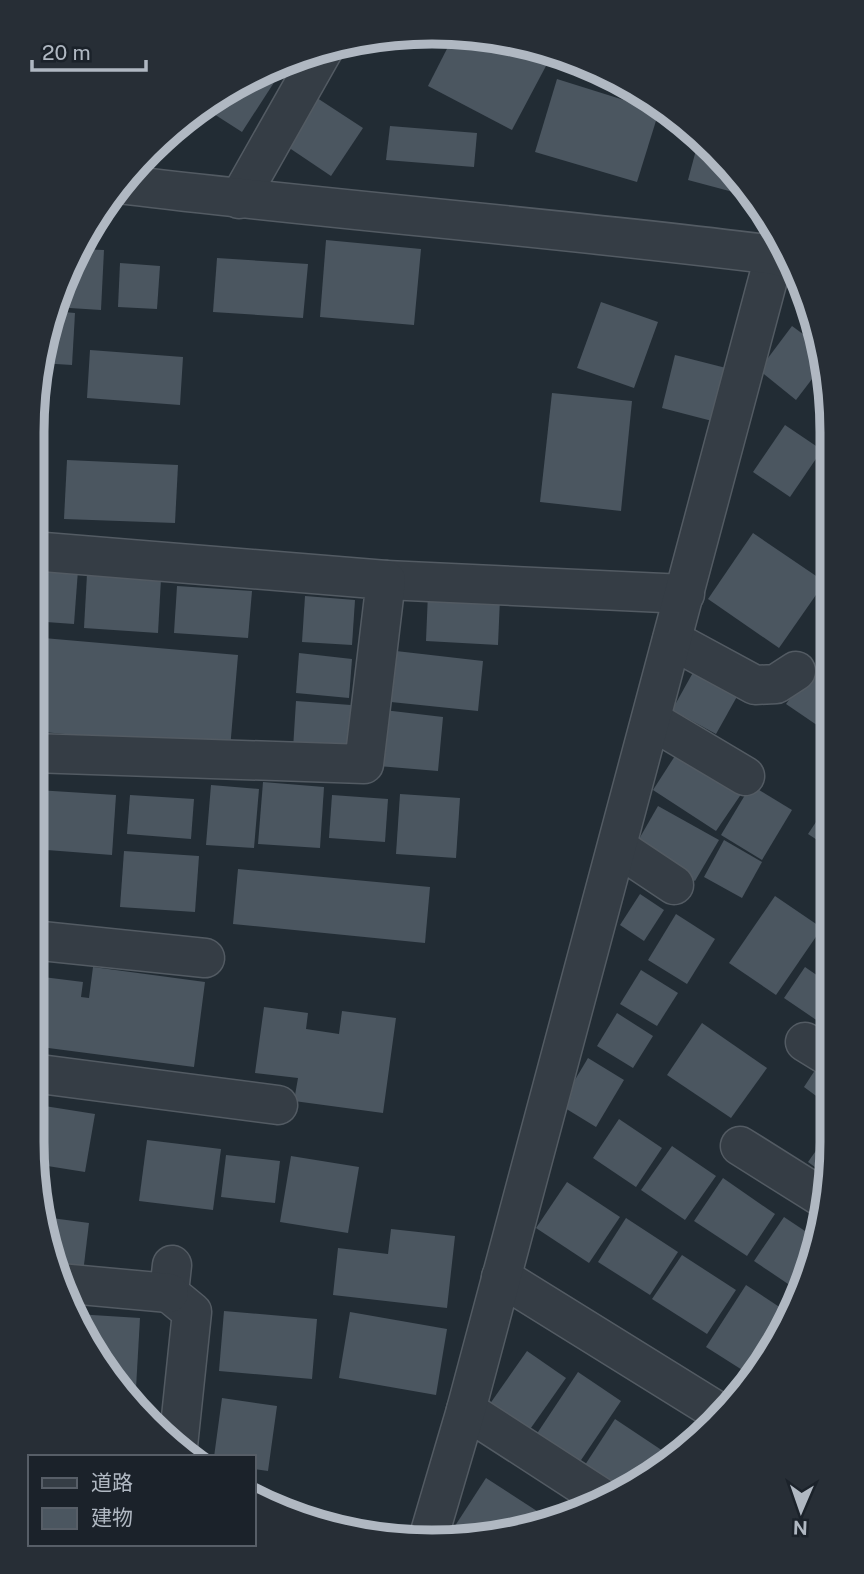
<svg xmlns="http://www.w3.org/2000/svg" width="864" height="1574" font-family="'Public Sans','Noto Sans JP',sans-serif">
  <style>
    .building { fill: #4b5660 }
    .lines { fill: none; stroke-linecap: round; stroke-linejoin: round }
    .minor-casing { stroke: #535b63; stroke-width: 41 }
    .tertiary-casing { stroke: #535b63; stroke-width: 41 }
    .minor { stroke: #353d45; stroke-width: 38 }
    .tertiary { stroke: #353d45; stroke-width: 38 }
    .rim { fill: none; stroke: #b0b8c2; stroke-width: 9 }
  </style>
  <rect width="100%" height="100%" fill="#222c34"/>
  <g class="building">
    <polygon points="484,35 501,41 547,64 512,130 428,86 453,37"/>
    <polygon points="267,76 275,81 242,132 203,107"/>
    <polygon points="557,79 659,111 637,182 535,152"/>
    <polygon points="311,94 363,128 331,176 279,141"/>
    <polygon points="390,126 477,133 474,167 386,160"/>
    <polygon points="700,135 749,191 748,196 688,180"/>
    <polygon points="326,240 421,249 414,325 320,317"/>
    <polygon points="78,249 104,250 101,310 54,307"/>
    <polygon points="217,258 308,264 303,318 213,312"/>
    <polygon points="120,263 160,266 157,309 118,307"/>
    <polygon points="601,302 658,322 634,388 577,368"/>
    <polygon points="52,311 75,313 72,365 40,363 45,328"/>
    <polygon points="792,326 822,348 825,362 796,400 759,370"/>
    <polygon points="90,350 183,357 180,405 87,398"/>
    <polygon points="675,355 730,369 716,422 662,408"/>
    <polygon points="552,393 632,401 621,511 540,502"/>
    <polygon points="785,425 822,450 790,497 753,472"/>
    <polygon points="67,460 178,465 175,523 64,519"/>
    <polygon points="830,502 830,522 820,516"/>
    <polygon points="753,533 825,582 779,648 708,599"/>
    <polygon points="32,567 78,570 74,624 32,621"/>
    <polygon points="87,574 161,579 158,633 84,628"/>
    <polygon points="177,586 252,591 248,638 174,633"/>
    <polygon points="428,593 500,598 498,645 426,641"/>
    <polygon points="305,596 355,600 352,645 302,642"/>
    <polygon points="32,637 238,655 230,749 32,731"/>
    <polygon points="396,651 483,661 478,711 391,702"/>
    <polygon points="299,653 352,659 349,698 296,693"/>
    <polygon points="812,668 830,680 830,734 786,704"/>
    <polygon points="695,669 739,693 716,734 672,710"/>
    <polygon points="296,701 351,705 348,753 293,749"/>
    <polygon points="384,710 443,717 438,771 378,766"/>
    <polygon points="682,745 746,787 716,831 653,790"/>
    <polygon points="263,782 324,787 320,848 258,844"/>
    <polygon points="211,785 259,789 254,848 206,845"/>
    <polygon points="751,785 792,810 762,860 721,835"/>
    <polygon points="37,790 116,795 112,855 34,849"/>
    <polygon points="400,794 460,798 456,858 396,854"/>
    <polygon points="130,795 194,799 191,839 127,834"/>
    <polygon points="332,795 388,799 385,842 329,838"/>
    <polygon points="830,801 831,810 831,849 808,834"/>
    <polygon points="658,806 719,840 695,881 635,846"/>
    <polygon points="724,840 762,862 742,898 704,877"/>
    <polygon points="124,851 199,856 195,912 120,907"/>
    <polygon points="238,869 430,887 425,943 233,924"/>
    <polygon points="640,894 664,910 644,941 620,925"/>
    <polygon points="775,896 822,928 776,995 729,963"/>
    <polygon points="676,914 715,939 687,984 648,960"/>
    <polygon points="93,967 205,982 194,1067 33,1046 43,977 83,982 81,997 89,998"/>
    <polygon points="805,967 831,985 831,1030 784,998"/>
    <polygon points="641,970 678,993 657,1026 620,1004"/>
    <polygon points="264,1007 308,1013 306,1029 339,1034 342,1011 396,1018 383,1113 294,1101 298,1078 255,1073"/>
    <polygon points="617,1013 653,1036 633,1068 597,1046"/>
    <polygon points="702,1023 767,1068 731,1118 667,1075"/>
    <polygon points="588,1058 624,1080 596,1127 560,1105"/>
    <polygon points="819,1064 831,1072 831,1098 827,1104 804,1087"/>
    <polygon points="32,1104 95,1114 85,1172 35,1164 32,1142"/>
    <polygon points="619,1119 662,1148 636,1187 593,1158"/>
    <polygon points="832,1128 832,1168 830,1178 808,1162"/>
    <polygon points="147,1140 221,1149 213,1210 139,1201"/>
    <polygon points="672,1146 716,1176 685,1220 641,1190"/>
    <polygon points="226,1155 280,1161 275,1203 221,1197"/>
    <polygon points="291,1156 359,1167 348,1233 280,1222"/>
    <polygon points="723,1178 775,1214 747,1256 694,1221"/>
    <polygon points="567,1182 620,1217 589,1263 536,1228"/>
    <polygon points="44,1217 89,1223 83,1273 53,1269"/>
    <polygon points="784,1217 820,1241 800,1292 754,1261"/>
    <polygon points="626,1218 678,1252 650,1295 598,1262"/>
    <polygon points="391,1229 455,1236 447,1308 333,1295 338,1248 388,1254"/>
    <polygon points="682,1255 736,1290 707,1334 652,1299"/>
    <polygon points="746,1285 787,1312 747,1373 706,1347"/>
    <polygon points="224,1311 317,1319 312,1379 219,1371"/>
    <polygon points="350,1312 447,1329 436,1395 339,1378"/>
    <polygon points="76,1314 140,1318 135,1406 115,1386"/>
    <polygon points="527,1351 566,1378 526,1435 487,1408"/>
    <polygon points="578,1372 621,1401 575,1469 532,1441"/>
    <polygon points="222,1398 277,1406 268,1471 254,1469 254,1457 214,1457"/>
    <polygon points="615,1419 663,1451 648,1473 618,1492 583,1468"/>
    <polygon points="486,1478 540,1513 533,1524 469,1539 453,1529"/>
  </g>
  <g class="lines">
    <g class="minor-casing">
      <g id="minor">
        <polyline points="239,199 325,47"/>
        <polyline points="386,580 685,594"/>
        <polyline points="672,640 755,685 776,684 796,671"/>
        <polyline points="651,720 745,776"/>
        <polyline points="32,753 364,764 386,580 32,551"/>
        <polyline points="617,847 674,885"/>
        <polyline points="32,940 205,958"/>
        <polyline points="805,1042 831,1058"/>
        <polyline points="32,1073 278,1105"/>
        <polyline points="740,1146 826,1200"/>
        <polyline points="172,1265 169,1293 192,1312 178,1446"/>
        <polyline points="501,1277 720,1413"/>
        <polyline points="59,1283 169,1293"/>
        <polyline points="466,1410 605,1500"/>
        <polyline points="428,1539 466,1410 779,238"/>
      </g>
    </g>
    <g class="tertiary-casing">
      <path id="tertiary" d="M126,185c216,26 433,43 649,70l14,4"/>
    </g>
    <use href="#minor" class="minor"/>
    <use href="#tertiary" class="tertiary"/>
  </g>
  <path d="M0 0H864V1574H0ZM432 44H432A388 388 0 0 1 820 432V1142A388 388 0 0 1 432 1530H432A388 388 0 0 1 44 1142V432A388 388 0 0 1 432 44Z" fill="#272e36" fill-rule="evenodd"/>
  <path class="rim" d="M432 44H432A388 388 0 0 1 820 432V1142A388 388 0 0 1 432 1530H432A388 388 0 0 1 44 1142V432A388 388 0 0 1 432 44Z"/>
  <rect x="28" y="1455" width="228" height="91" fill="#1b222a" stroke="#575e67" stroke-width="2"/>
  <rect x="42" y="1478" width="35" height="10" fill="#353d45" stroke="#575e67" stroke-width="2"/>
  <text x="91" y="1490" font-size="21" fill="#b0b8c2">道路</text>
  <rect x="42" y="1508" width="35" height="21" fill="#4b5660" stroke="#575e67" stroke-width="2"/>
  <text x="91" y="1525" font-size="21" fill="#b0b8c2">建物</text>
  <g transform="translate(801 1511) rotate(182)" stroke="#1b222a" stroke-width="5" paint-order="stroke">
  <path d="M0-5L12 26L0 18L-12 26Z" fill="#b0b8c2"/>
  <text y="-10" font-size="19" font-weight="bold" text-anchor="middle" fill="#b0b8c2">N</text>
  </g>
  <path d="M32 60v10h114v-10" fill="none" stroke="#b0b8c2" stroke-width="3.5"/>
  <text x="42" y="60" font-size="21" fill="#b0b8c2" stroke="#1b222a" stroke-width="5" paint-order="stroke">20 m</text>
</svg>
